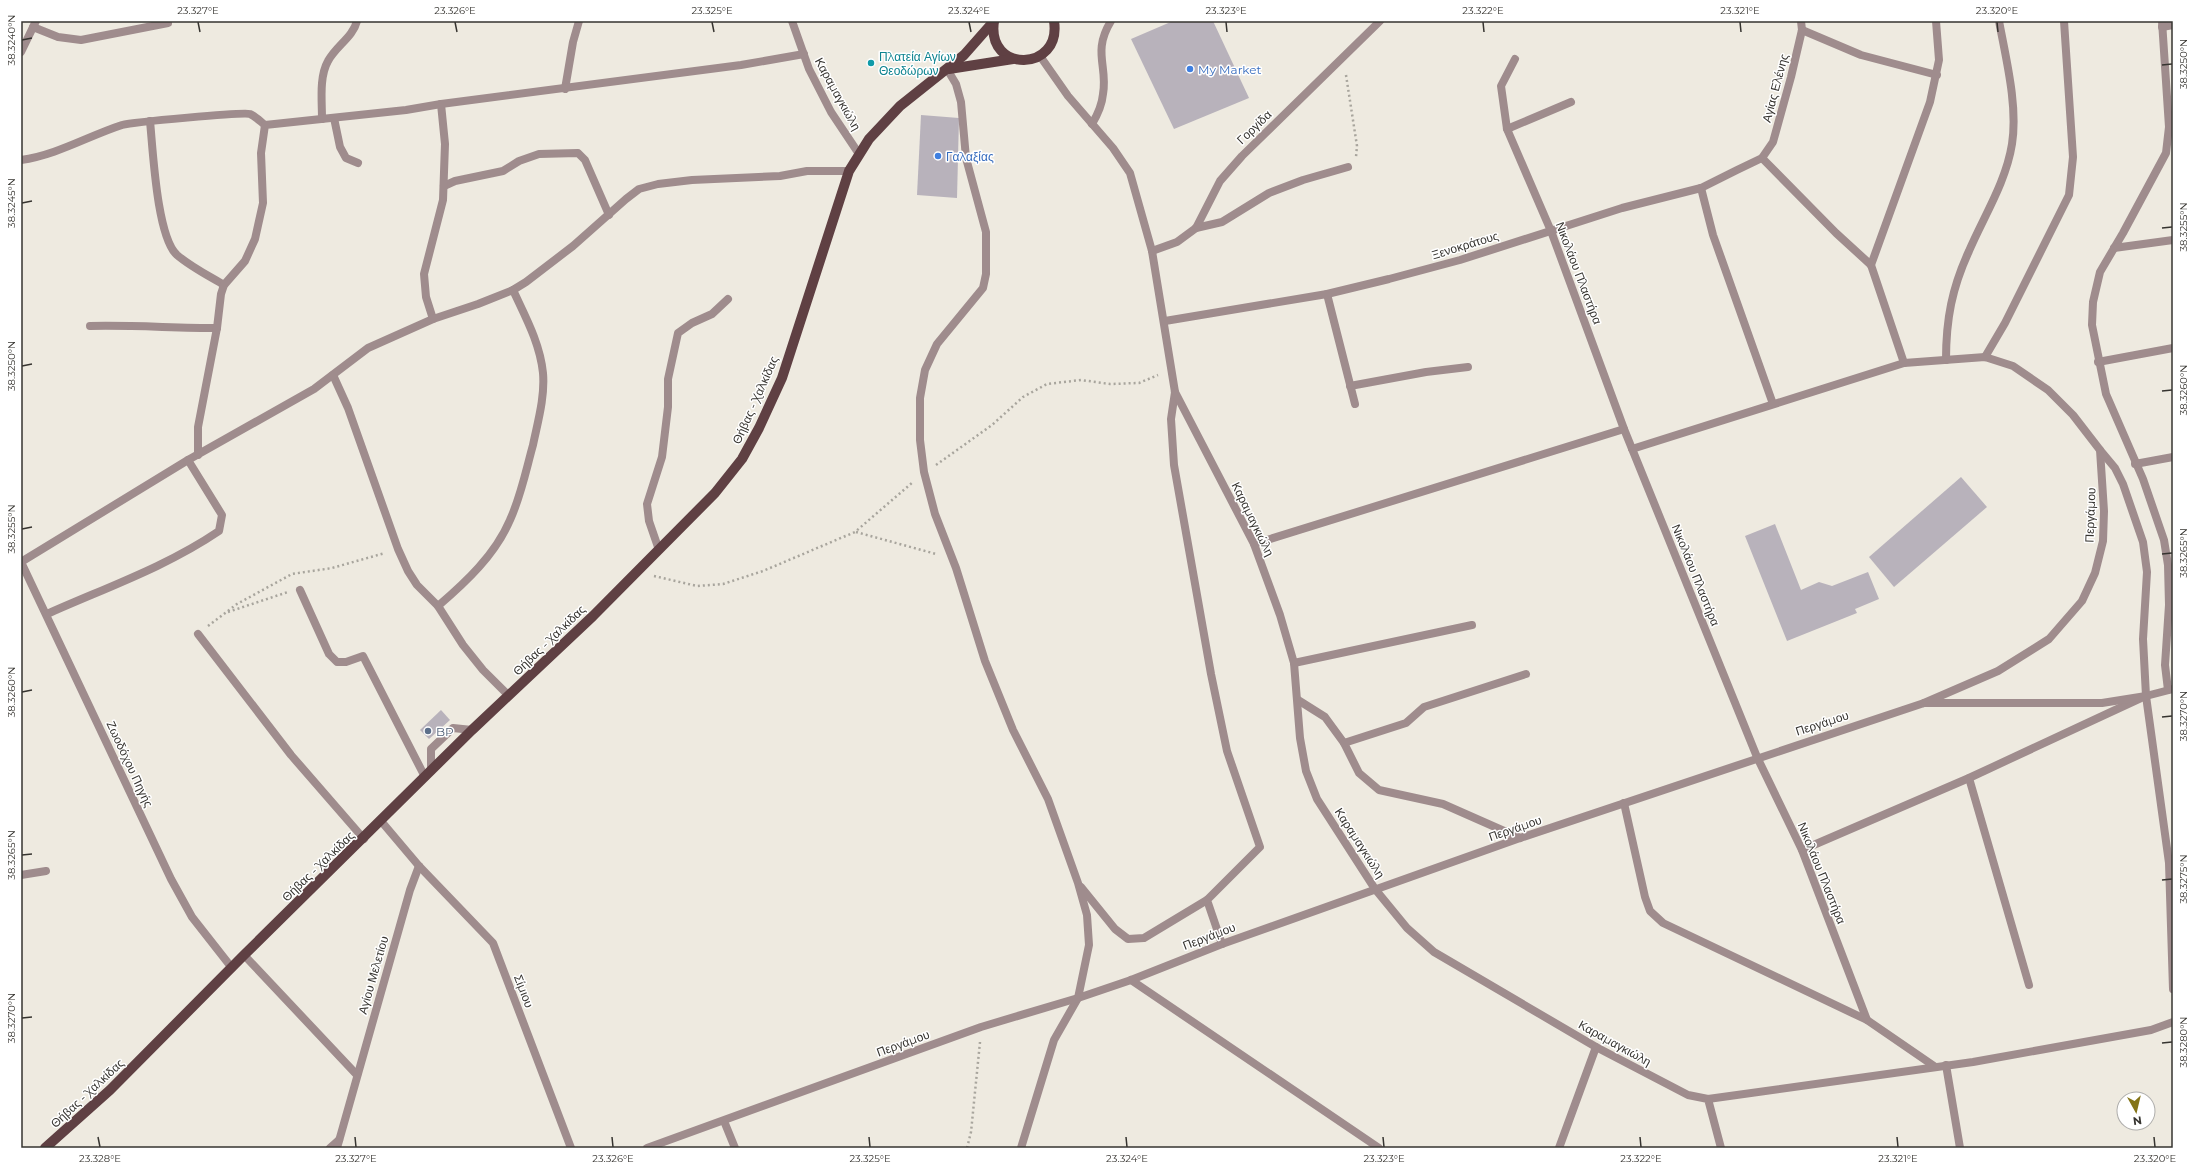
<svg xmlns="http://www.w3.org/2000/svg" width="2194" height="1169" font-family="Montserrat,sans-serif">
  <style>
    .building { fill: #b8b2bb }
    .lines { fill: none; stroke-linecap: round; stroke-linejoin: round }
    .path { stroke: #a8a59d; stroke-width: 2.5; stroke-dasharray: 2 3; stroke-linecap: butt }
    .service { stroke: #9f8c8d; stroke-width: 8 }
    .pedestrian { stroke: #9f8c8d; stroke-width: 8 }
    .minor { stroke: #9f8c8d; stroke-width: 8 }
    .tertiary { stroke: #9f8c8d; stroke-width: 8 }
    .primary { stroke: #5f4043; stroke-width: 10 }
    .ticks { fill: none; stroke: #363430; stroke-width: 1.5 }
    .culture-dot { fill: #0f9aa8; stroke: #fff; stroke-width: 1.5 }
    .shop-dot { fill: #3f7fe0; stroke: #fff; stroke-width: 1.5 }
    .service-dot { fill: #5c6f8a; stroke: #fff; stroke-width: 1.5 }
    .labels { text-anchor: middle; dominant-baseline: central; stroke-width: 3; stroke-linejoin: round; paint-order: stroke }
    .culture-label { font-size: 12px; fill: #0d838f; stroke: #fff; text-anchor: start }
    .shop-label { font-size: 12px; fill: #366cbe; stroke: #fff; text-anchor: start }
    .street-label { font-size: 12px; fill: #363430; stroke: #fff }
    .service-label { font-size: 12px; fill: #4e5e75; stroke: #fff; text-anchor: start }
    .neatline { fill: none; stroke: #363430; stroke-width: 1.5 }
    .ticks-label { font-size: 10px; text-anchor: middle; fill: #363430 }
  </style>
  <rect width="100%" height="100%" fill="#eeeae0"/>
  <g class="building">
    <polygon points="1173,21 1213,21 1249,98 1174,129 1131,39"/>
    <polygon points="921,115 959,118 957,198 917,195"/>
    <polygon points="1961,477 1987,507 1894,587 1869,557"/>
    <polygon points="1775,524 1801,590 1819,582 1832,586 1868,572 1879,599 1855,609 1857,613 1787,641 1745,536"/>
    <polygon points="441,710 450,720 429,739 420,730"/>
  </g>
  <g class="lines">
    <g class="path">
      <polyline points="1346,75 1357,146 1356,157"/>
      <polyline points="936,465 992,425 1023,397 1047,384 1081,380 1110,384 1139,383 1158,375"/>
      <polyline points="856,532 936,554"/>
      <polyline points="654,576 697,586 723,584 763,571 855,532 913,482"/>
      <polyline points="228,612 288,592"/>
      <polyline points="208,626 237,604 292,574 332,568 385,553"/>
      <polyline points="967,1148 971,1132 980,1042"/>
    </g>
    <g class="service">
      <path d="M1092,124c6,-10 10,-19 11,-30 5,-28 -11,-42 8,-73"/>
      <polyline points="1254,544 1624,429"/>
      <polyline points="1294,663 1472,625"/>
      <polyline points="1298,700 1325,717 1344,743 1359,773 1379,790 1443,804 1520,838"/>
      <polyline points="1344,743 1406,723 1424,707 1526,674"/>
      <polyline points="431,771 431,749 453,728 472,730"/>
    </g>
    <path class="pedestrian" d="M1946,360c0,-41 6,-72 23,-109 15,-35 37,-69 43,-107 6,-38 -6,-85 -13,-123"/>
    <g class="minor">
      <polyline points="792,21 809,69 831,112 859,154"/>
      <polyline points="2162,21 2169,127 2166,153 2123,233 2100,272 2093,302 2092,325 2106,394 2143,479 2164,540 2168,565 2169,605 2165,665 2168,690"/>
      <polyline points="33,27 58,37 81,40 168,23"/>
      <polyline points="2162,27 2173,25"/>
      <polyline points="1802,30 1861,55 1937,75"/>
      <polyline points="21,52 36,21"/>
      <polyline points="1040,56 1068,96 1113,148 1130,173 1152,251 1175,392 1171,419 1174,465 1211,674 1227,751 1260,847 1207,900 1222,944"/>
      <polyline points="1515,59 1501,86 1507,129 1551,231 1624,429 1757,757 1802,850 1867,1020 1934,1066"/>
      <polyline points="947,69 956,84 961,102 966,158 986,232 986,274 983,288 937,344 925,370 920,398 920,440 924,472 935,514 956,568 985,661 1013,730 1048,799 1078,883 1087,915 1089,945 1078,998 1054,1040 1021,1148"/>
      <polyline points="565,89 573,42 579,21"/>
      <polyline points="334,118 340,147 346,158 358,163"/>
      <path d="M322,119c0,-18 -3,-42 6,-58 8,-15 25,-24 29,-40"/>
      <path d="M150,121c3,30 7,116 27,134 14,12 32,21 47,30"/>
      <polyline points="1507,129 1571,102"/>
      <polyline points="1762,158 1836,233 1871,265 1904,363"/>
      <path d="M21,160c36,-5 67,-24 101,-35 11,-3 121,-13 128,-11 5,2 11,8 15,11"/>
      <polyline points="444,186 455,181 503,171 519,161 539,154 578,153 585,160 609,215"/>
      <polyline points="1701,188 1713,235 1773,404"/>
      <polyline points="1196,228 1222,222 1269,193 1303,180 1348,167"/>
      <polyline points="2114,248 2173,240"/>
      <polyline points="1152,251 1177,242 1196,228 1220,181 1242,156 1380,21"/>
      <polyline points="1871,265 1930,102 1939,60 1936,21"/>
      <polyline points="1327,294 1355,404"/>
      <polyline points="433,319 426,297 424,274 443,200 445,144 441,104"/>
      <polyline points="1165,321 1327,294 1389,279 1460,260 1622,208 1701,188 1737,170 1762,158 1773,142 1791,77 1802,30 1801,21"/>
      <path d="M90,326c43,-1 84,2 127,2"/>
      <polyline points="1985,357 2005,323 2069,195 2073,157 2064,21"/>
      <polyline points="2098,362 2173,348"/>
      <polyline points="333,375 348,408 398,549 408,571 417,585 438,606 463,645 483,670 509,696"/>
      <polyline points="1350,386 1426,372 1468,367"/>
      <polyline points="1175,392 1254,544 1280,615 1294,663 1300,738 1306,771 1317,799 1375,889 1407,928 1434,952 1596,1047 1688,1095 1708,1099 1721,1148"/>
      <polyline points="1632,449 1904,363 1985,357 2013,366 2048,390 2073,415 2100,450 2104,511 2103,541 2095,573 2082,601 2049,639 1998,671 1924,703"/>
      <polyline points="2100,450 2115,468 2123,484 2143,542 2147,572 2143,639 2146,696 2169,863 2173,989"/>
      <polyline points="198,455 198,427 217,328 221,294 224,285 245,261 255,239 263,203 261,153 265,125 406,110 441,104 741,65 804,54"/>
      <polyline points="2135,464 2173,457"/>
      <polyline points="659,550 649,521 647,504 662,457 668,407 668,379 678,333 692,323 712,314 728,299"/>
      <polyline points="21,562 188,460 314,389 368,348 433,319 478,304 513,290 526,282 573,246 626,199 639,189 658,184 692,180 780,176 807,171 849,171"/>
      <polyline points="21,562 171,879 192,917 232,968"/>
      <polyline points="300,590 329,654 337,662 346,662 363,656 425,777"/>
      <path d="M438,606c28,-24 57,-51 72,-86 11,-24 16,-50 23,-75 5,-24 12,-48 10,-72 -3,-30 -18,-57 -30,-83"/>
      <path d="M47,614c58,-26 119,-47 172,-83l3,-16 -34,-55"/>
      <polyline points="198,634 291,755 364,839"/>
      <polyline points="1969,778 2029,985"/>
      <polyline points="1624,803 1645,897 1650,911 1663,923 1867,1020"/>
      <polyline points="1802,850 1969,778 2141,698"/>
      <polyline points="21,875 46,871"/>
      <polyline points="1081,887 1115,929 1128,939 1144,938 1207,900"/>
      <polyline points="244,955 357,1075"/>
      <polyline points="1131,980 1379,1148"/>
      <polyline points="1946,1065 1960,1148"/>
      <polyline points="1708,1099 1973,1062 2151,1030 2173,1022"/>
      <polyline points="724,1121 735,1148"/>
      <polyline points="330,1148 339,1140"/>
      <polyline points="337,1148 410,890 419,866"/>
      <polyline points="1559,1148 1596,1047"/>
    </g>
    <g class="tertiary">
      <polyline points="381,821 419,866 493,943 571,1148"/>
      <polyline points="647,1148 981,1027 1078,998 1131,980 1222,944 1520,838 1924,703 2102,703 2146,696 2173,689"/>
    </g>
    <g class="primary">
      <path d="M994,21c-8,53 68,51 60,0"/>
      <polyline points="949,69 1013,59"/>
      <polyline points="45,1148 110,1090 244,955 472,730 593,616 715,493 742,459 759,428 782,378 849,171 869,139 900,106 964,55 994,21"/>
    </g>
  </g>
  <path class="ticks" d="M198,22l2,10M455,22l2,10M712,22l2,10M969,22l2,10M1226,22l1,10M1483,22l1,10M1740,22l1,10M1997,22l1,10M22,40l10,-2M2162,65l10,-1M22,203l10,-2M2162,228l10,-1M22,366l10,-2M2162,391l10,-1M22,529l10,-2M2162,554l10,-1M22,692l10,-2M2162,717l10,-1M22,855l10,-1M2162,880l10,-1M22,1018l10,-1M2162,1043l10,-1M98,1137l2,10M355,1137l1,10M612,1137l1,10M869,1137l1,10M1126,1137l1,10M1383,1137l1,10M1640,1137l1,10M1897,1137l1,10M2154,1137l1,10"/>
  <circle class="culture-dot" cx="871" cy="63" r="4"/>
  <g class="shop-dot">
    <circle cx="1190" cy="69" r="4"/>
    <circle cx="938" cy="156" r="4"/>
  </g>
  <circle class="service-dot" cx="428" cy="731" r="4"/>
  <g class="labels">
    <g class="culture-label">
      <text x="879" y="56">Πλατεία Αγίων<tspan x="879" dy="14">Θεοδώρων</tspan></text>
    </g>
    <g class="shop-label">
      <text x="1198" y="69">My Market</text>
      <text x="946" y="156">Γαλαξίας</text>
    </g>
    <g class="street-label">
      <text transform="translate(1775 88) rotate(-75)">Αγίας Ελένης</text>
      <text transform="translate(838 94) rotate(61)">Καραμαγκιώλη</text>
      <text transform="translate(1254 127) rotate(-44)">Γοργίδα</text>
      <text transform="translate(1465 245) rotate(-17)">Ξενοκράτους</text>
      <text transform="translate(1579 273) rotate(69)">Νικολάου Πλαστήρα</text>
      <text transform="translate(755 400) rotate(-66)">Θήβας - Χαλκίδας</text>
      <text transform="translate(2090 515) rotate(-88)">Περγάμου</text>
      <text transform="translate(1253 519) rotate(64)">Καραμαγκιώλη</text>
      <text transform="translate(1696 575) rotate(68)">Νικολάου Πλαστήρα</text>
      <text transform="translate(549 640) rotate(-44)">Θήβας - Χαλκίδας</text>
      <text transform="translate(1822 723) rotate(-18)">Περγάμου</text>
      <text transform="translate(130 764) rotate(65)">Ζωοδόχου Πηγής</text>
      <text transform="translate(1515 828) rotate(-19)">Περγάμου</text>
      <text transform="translate(1360 843) rotate(57)">Καραμαγκιώλη</text>
      <text transform="translate(318 866) rotate(-44)">Θήβας - Χαλκίδας</text>
      <text transform="translate(1822 873) rotate(68)">Νικολάου Πλαστήρα</text>
      <text transform="translate(1209 936) rotate(-21)">Περγάμου</text>
      <text transform="translate(373 975) rotate(-74)">Αγίου Μελετίου</text>
      <text transform="translate(524 991) rotate(69)">Σίμιου</text>
      <text transform="translate(903 1043) rotate(-20)">Περγάμου</text>
      <text transform="translate(1615 1043) rotate(29)">Καραμαγκιώλη</text>
      <text transform="translate(87 1093) rotate(-43)">Θήβας - Χαλκίδας</text>
    </g>
    <g class="service-label">
      <text x="436" y="731">BP</text>
    </g>
  </g>
  <rect width="2194" height="1169" fill="none" stroke="#ffffff" stroke-width="44"/>
  <g transform="translate(2136 1111) rotate(172)"><circle r="19" fill="#ffffff" stroke="#afaeac"/>
  <path d="M0-3L7 15L0 10L-7 15Z" fill="#847416"/>
  <text y="-6" font-size="11" font-weight="bold" text-anchor="middle" fill="#363430">N</text>
  </g>
  <rect x="22" y="22" width="2150" height="1125" class="neatline"/>
  <g class="ticks-label">
    <text x="198" y="14">23.327°E</text>
    <text x="455" y="14">23.326°E</text>
    <text x="712" y="14">23.325°E</text>
    <text x="969" y="14">23.324°E</text>
    <text x="1226" y="14">23.323°E</text>
    <text x="1483" y="14">23.322°E</text>
    <text x="1740" y="14">23.321°E</text>
    <text x="1997" y="14">23.320°E</text>
    <text transform="translate(11 40) rotate(-90)" y="4">38.3240°N</text>
    <text transform="translate(2183 64) rotate(-90)" y="4">38.3250°N</text>
    <text transform="translate(11 203) rotate(-90)" y="4">38.3245°N</text>
    <text transform="translate(2183 227) rotate(-90)" y="4">38.3255°N</text>
    <text transform="translate(11 366) rotate(-90)" y="4">38.3250°N</text>
    <text transform="translate(2183 390) rotate(-90)" y="4">38.3260°N</text>
    <text transform="translate(11 529) rotate(-90)" y="4">38.3255°N</text>
    <text transform="translate(2183 553) rotate(-90)" y="4">38.3265°N</text>
    <text transform="translate(11 692) rotate(-90)" y="4">38.3260°N</text>
    <text transform="translate(2183 716) rotate(-90)" y="4">38.3270°N</text>
    <text transform="translate(11 855) rotate(-90)" y="4">38.3265°N</text>
    <text transform="translate(2183 879) rotate(-90)" y="4">38.3275°N</text>
    <text transform="translate(11 1018) rotate(-90)" y="4">38.3270°N</text>
    <text transform="translate(2183 1042) rotate(-90)" y="4">38.3280°N</text>
    <text x="100" y="1162">23.328°E</text>
    <text x="356" y="1162">23.327°E</text>
    <text x="613" y="1162">23.326°E</text>
    <text x="870" y="1162">23.325°E</text>
    <text x="1127" y="1162">23.324°E</text>
    <text x="1384" y="1162">23.323°E</text>
    <text x="1641" y="1162">23.322°E</text>
    <text x="1898" y="1162">23.321°E</text>
    <text x="2155" y="1162">23.320°E</text>
  </g>
</svg>
